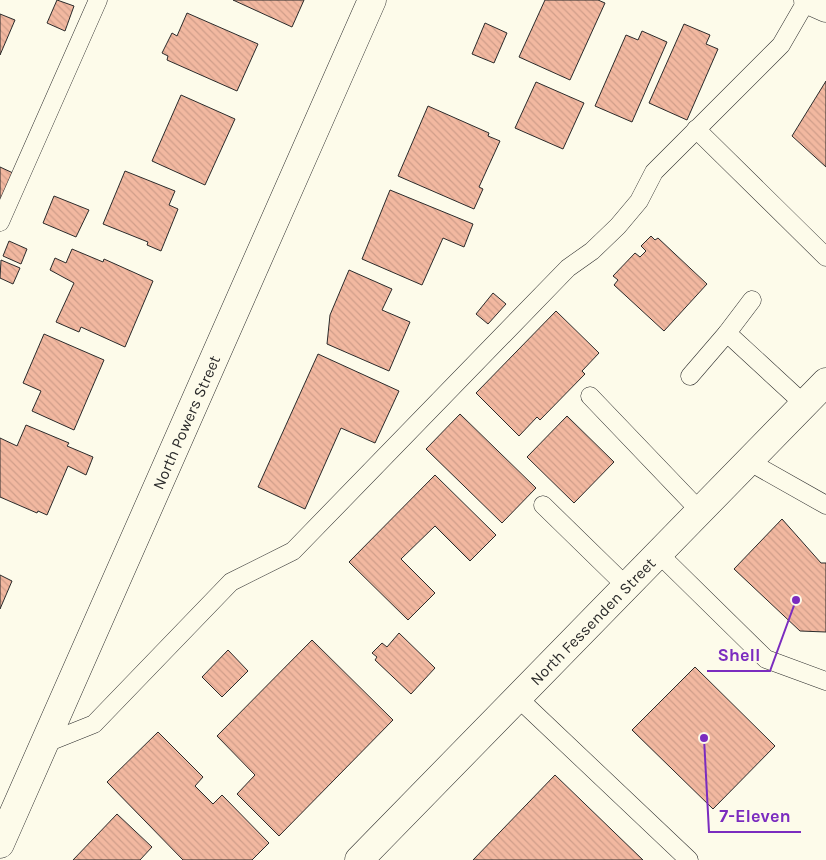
<svg xmlns="http://www.w3.org/2000/svg" width="826" height="860" font-family="Karla,sans-serif">
  <style>
    .building { fill: url(#building-back-hatch); stroke: #2b2b2b }
    .lines { fill: none; stroke-linecap: round; stroke-linejoin: round }
    .lane-casing { stroke: #2b2b2b; stroke-width: 19 }
    .street-casing { stroke: #2b2b2b; stroke-width: 29 }
    .secondary-casing { stroke: #2b2b2b; stroke-width: 29 }
    .lane { stroke: #fdfbea; stroke-width: 18 }
    .street { stroke: #fdfbea; stroke-width: 28 }
    .secondary { stroke: #fdfbea; stroke-width: 28 }
    .labels { text-anchor: middle; dominant-baseline: central; stroke-width: 4; stroke-linejoin: round; paint-order: stroke }
    .street-label { font-size: 16px; fill: #2b2b2b; stroke: #fdfbea }
    .leader { fill: none; stroke: #7b2cbf; stroke-width: 2 }
    .callout-dot { fill: #7b2cbf; stroke: #fdfbea; stroke-width: 2 }
    .callout-label { font-size: 18px; text-anchor: middle; font-weight: bold; fill: #7b2cbf; stroke: #fdfbea; stroke-width: 4; stroke-linejoin: round; paint-order: stroke }
  </style>
  <defs>
    <pattern id="building-back-hatch" width="6" height="6" patternUnits="userSpaceOnUse" patternTransform="scale(1.25)"><rect width="6" height="6" fill="#f2b8a0"/><path d="M-1 5l2 2M0 0l6 6M5-1l2 2" fill="none" stroke="#d09e8a"/></pattern>
  </defs>
  <rect width="100%" height="100%" fill="#fdfbea"/>
  <g class="building">
    <polygon points="57,0 74,6 65,31 47,23"/>
    <polygon points="233,0 304,0 292,27"/>
    <polygon points="545,0 598,0 605,3 570,80 519,57"/>
    <polygon points="187,13 258,44 237,91 167,60 168,56 162,53 172,33 177,36"/>
    <polygon points="0,14 15,20 0,55"/>
    <polygon points="485,23 507,33 494,63 472,54"/>
    <polygon points="684,24 710,35 706,44 718,49 687,120 649,103"/>
    <polygon points="642,31 667,42 632,122 595,106 626,35 638,40"/>
    <polygon points="826,81 826,167 792,136"/>
    <polygon points="536,82 584,103 563,149 515,128"/>
    <polygon points="181,95 235,119 205,185 152,161"/>
    <polygon points="428,106 489,133 488,136 500,141 479,187 483,189 474,209 398,176"/>
    <polygon points="0,167 13,173 0,202"/>
    <polygon points="125,171 175,191 169,205 178,209 161,251 147,245 148,242 103,224"/>
    <polygon points="390,190 473,224 464,247 443,238 422,285 362,259"/>
    <polygon points="54,196 89,210 76,237 43,223"/>
    <polygon points="651,236 655,240 658,238 707,284 664,331 614,285 618,280 613,276 635,253 640,257 646,251 641,246"/>
    <polygon points="9,241 27,249 21,264 3,256"/>
    <polygon points="72,249 103,262 104,259 153,281 125,347 81,327 79,332 56,322 74,283 50,270 55,258 66,263"/>
    <polygon points="1,260 20,268 13,284 0,278"/>
    <polygon points="349,270 392,289 382,310 410,322 389,371 327,344 330,315"/>
    <polygon points="493,293 506,304 488,324 476,314"/>
    <polygon points="556,311 599,353 582,371 585,374 540,420 537,417 519,436 476,393"/>
    <polygon points="44,334 104,360 74,430 32,411 41,391 23,383"/>
    <polygon points="318,354 399,391 375,443 341,428 305,509 258,487"/>
    <polygon points="460,414 536,488 502,523 426,449"/>
    <polygon points="567,416 614,462 574,503 527,457"/>
    <polygon points="26,425 69,443 67,446 93,457 86,475 68,466 47,515 38,511 37,513 0,497 0,438 17,446"/>
    <polygon points="435,475 496,535 470,561 435,526 401,559 435,593 408,620 349,562"/>
    <polygon points="782,519 821,563 826,563 826,632 800,631 734,569"/>
    <polygon points="0,575 12,581 0,609"/>
    <polygon points="399,633 435,668 411,694 375,660 377,657 372,653 382,643 387,647"/>
    <polygon points="312,640 393,720 279,836 237,794 255,775 217,736"/>
    <polygon points="228,650 248,671 222,697 202,677"/>
    <polygon points="695,667 775,746 713,809 632,730"/>
    <polygon points="158,732 203,777 195,786 213,804 222,795 269,843 252,860 183,860 107,782"/>
    <polygon points="555,775 643,860 473,860"/>
    <polygon points="117,814 152,847 140,860 73,860"/>
  </g>
  <g class="lines">
    <g class="lane-casing">
      <g id="lane">
        <polyline points="696,129 826,257"/>
        <polyline points="0,222 98,0"/>
        <polyline points="727,333 752,300"/>
        <polyline points="690,376 727,333 804,404"/>
        <polyline points="590,396 700,511"/>
        <polyline points="748,461 826,505"/>
        <polyline points="543,505 626,586"/>
        <polyline points="658,553 766,659 826,681"/>
        <polyline points="517,697 689,860"/>
        <polyline points="44,744 94,724 231,582 293,551 568,268 592,251 618,226 639,201 654,172 781,45 807,0"/>
      </g>
    </g>
    <g class="street-casing">
      <g id="street">
        <polyline points="808,0 826,8"/>
        <path id="s1" d="M0,844l372,-844"/>
      </g>
    </g>
    <g class="secondary-casing">
      <g id="secondary">
        <path id="s2" d="M359,860l467,-478"/>
      </g>
    </g>
    <use href="#lane" class="lane"/>
    <use href="#street" class="street"/>
    <use href="#secondary" class="secondary"/>
  </g>
  <g class="labels">
    <g class="street-label">
      <text stroke="none"><textPath href="#s1" startOffset="461">North Powers Street</textPath></text>
      <text stroke="none"><textPath href="#s2" startOffset="334">North Fessenden Street</textPath></text>
    </g>
  </g>
  <path class="leader" d="M796 600L770 671H707M704 738L709 832H801"/>
  <g class="callout-dot">
    <circle cx="796" cy="600" r="5"/>
    <circle cx="704" cy="738" r="5"/>
  </g>
  <g class="callout-label">
    <text x="739" y="661">Shell</text>
    <text x="755" y="822">7-Eleven</text>
  </g>
</svg>
